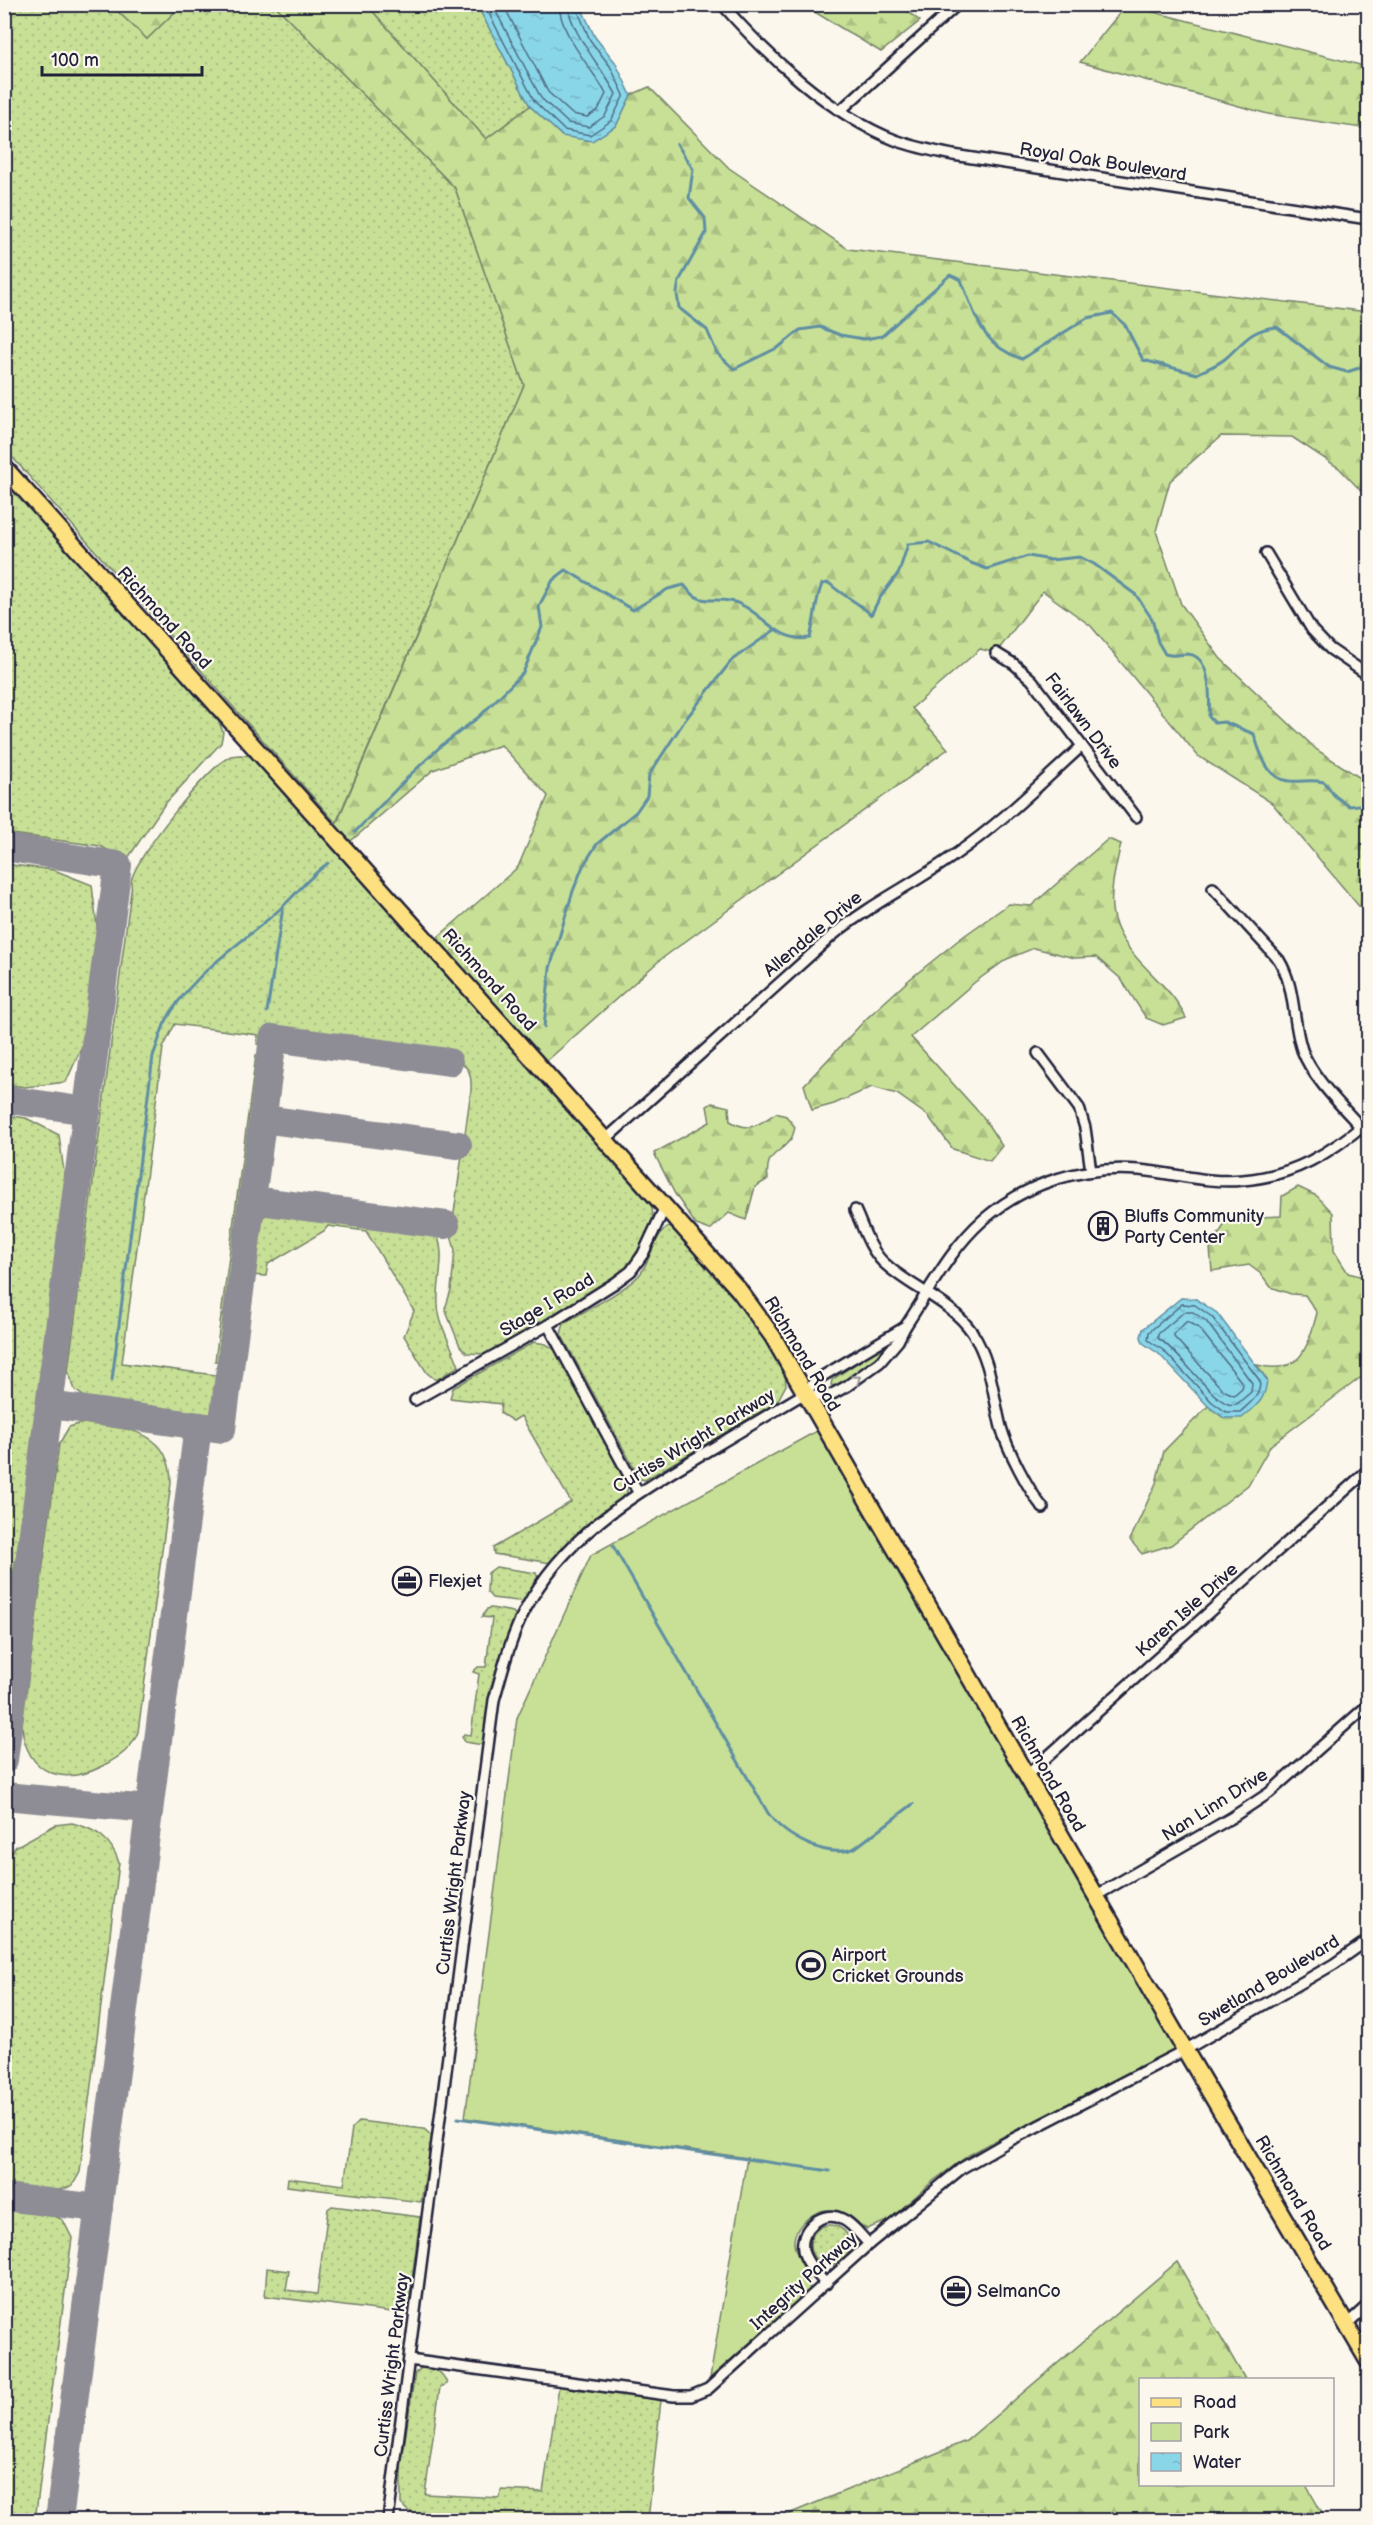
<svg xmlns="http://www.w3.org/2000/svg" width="1373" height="2525" font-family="'Balsamiq Sans',sans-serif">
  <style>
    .grass { fill: url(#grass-dots); stroke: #748168; stroke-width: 1.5 }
    .forest { fill: url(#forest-firs); stroke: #748168; stroke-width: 1.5 }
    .green { fill: #c7e096; stroke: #748168; stroke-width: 1.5 }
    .water { fill: url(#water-ripples); stroke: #608ea3; stroke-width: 1.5 }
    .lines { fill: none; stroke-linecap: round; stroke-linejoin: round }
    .shore { stroke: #4c6a81; stroke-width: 1.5 }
    .stream { stroke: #608ea3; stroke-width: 3 }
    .taxiway { stroke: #8e8c94; stroke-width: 28 }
    .minor-casing { stroke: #22223b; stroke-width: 14 }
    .primary-casing { stroke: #22223b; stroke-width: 20 }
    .minor { stroke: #fbf7ec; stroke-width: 9 }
    .primary { stroke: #fde080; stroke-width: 15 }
    .oneway { stroke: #99979c }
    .labels { text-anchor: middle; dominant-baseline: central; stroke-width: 4.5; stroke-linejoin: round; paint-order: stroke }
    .street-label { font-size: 18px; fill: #22223b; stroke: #fbf7ec }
    .poi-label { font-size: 18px; fill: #22223b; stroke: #fbf7ec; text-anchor: start }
  </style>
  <defs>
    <pattern id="grass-dots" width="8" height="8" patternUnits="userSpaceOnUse" patternTransform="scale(1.5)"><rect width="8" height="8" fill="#c7e096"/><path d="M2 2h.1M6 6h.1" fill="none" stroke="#abc082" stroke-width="1.8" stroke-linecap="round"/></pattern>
    <pattern id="forest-firs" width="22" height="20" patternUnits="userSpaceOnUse" patternTransform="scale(1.5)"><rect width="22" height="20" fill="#c7e096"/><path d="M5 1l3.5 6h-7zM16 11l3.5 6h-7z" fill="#abc082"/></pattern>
    <pattern id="water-ripples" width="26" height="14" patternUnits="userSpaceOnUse" patternTransform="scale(1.5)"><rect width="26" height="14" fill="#8ad6e9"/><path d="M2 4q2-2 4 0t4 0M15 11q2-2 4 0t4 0" fill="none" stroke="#77b7c9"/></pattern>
  </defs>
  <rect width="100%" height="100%" fill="#fbf7ec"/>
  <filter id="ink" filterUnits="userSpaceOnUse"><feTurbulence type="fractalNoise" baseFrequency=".0167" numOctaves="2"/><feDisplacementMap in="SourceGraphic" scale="12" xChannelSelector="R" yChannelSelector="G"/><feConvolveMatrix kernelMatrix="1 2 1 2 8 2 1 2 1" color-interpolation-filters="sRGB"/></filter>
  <g filter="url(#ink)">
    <g class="grass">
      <polygon points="4,5 111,5 147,39 182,5 275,5 455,188 524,385 336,823 5,449"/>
      <polygon points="367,5 477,5 530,106 486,139"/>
      <polygon points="4,476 219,722 223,732 221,743 164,805 124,864 117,855 100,846 5,833"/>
      <path d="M240,755l12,1 398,445c9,23 -6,50 -22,67 -14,15 -36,26 -54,36 -30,17 -60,34 -89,50l-18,-1 -7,-7 -15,-37 6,-19 4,-40 -4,-15 20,-145c1,-21 -3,-24 -22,-33l-177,-21 -6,9 -9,-1 1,-9 -83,-11 -12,24 -41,315 93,12 8,12 -3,24 -12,4 -122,-17 -11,-8 -7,-19 63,-480c1,-3 0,-6 0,-9 3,-24 78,-117 100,-126 0,0 8,-1 9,-1z"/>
      <polygon points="4,864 54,870 92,885 97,927 91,993 83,1044 66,1082 25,1087 5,1084"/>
      <polygon points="256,1055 262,1057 264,1065 227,1353 221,1361 215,1361"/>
      <polygon points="5,1115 26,1118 59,1135 65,1180 32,1467 8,1605 5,1614"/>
      <path d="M283,1209l150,19c16,22 3,52 5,77 1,21 14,41 21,61l-23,14 -9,-7 -23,-37 10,-25 -48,-80 -38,-5 -4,5 -56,33 -2,12 -19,-1c4,-30 -1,-60 36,-66z"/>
      <path d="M669,1227l9,5 78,93 29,50 1,10 -9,17 -132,78 -5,-1 -79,-145 3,-11c19,-11 64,-34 76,-49 10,-12 15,-42 29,-47z"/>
      <polygon points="534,1342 546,1344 557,1351 627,1486 627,1493 571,1541 551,1563 494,1554 493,1548 571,1502 521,1416 513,1421 500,1413 501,1404 450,1398 453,1388"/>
      <path d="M82,1423c41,5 89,5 89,60l-33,249c-6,16 -17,24 -32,32 -40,24 -81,11 -84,-39l37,-281 10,-17z"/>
      <polygon points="496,1567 536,1573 539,1581 526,1602 492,1598 487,1592 488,1573"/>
      <polygon points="491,1608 513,1612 517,1617 486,1742 483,1745 465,1742 462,1737 464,1734 471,1735 479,1674 473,1672 478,1667 486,1667 492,1618 482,1617 487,1609"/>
      <path d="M72,1823c24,6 40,16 47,40l-39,309c-2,4 -5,10 -8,13 -13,11 -52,1 -67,-2v-320l10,-16 40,-22z"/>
      <polygon points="359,2121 424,2129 432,2136 421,2202 287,2186 288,2178 344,2185 352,2128"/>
      <polygon points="332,2206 420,2217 408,2310 392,2312 265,2296 267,2268 289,2271 286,2290 317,2294 328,2209"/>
      <polygon points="5,2209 57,2217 63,2220 72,2238 35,2520 5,2520"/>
      <circle cx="830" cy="2245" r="20"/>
      <path d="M423,2367c12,2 20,4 24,17l-7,3 -15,107 75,4 1,-8 42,2 16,-106 102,14 -13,120h-221l-18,-8 -8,-8v-38l14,-93z"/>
    </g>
    <g class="forest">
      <polygon points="111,5 182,5 147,39"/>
      <polygon points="275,5 367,5 486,139 530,106 562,136 616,126 631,95 649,87 729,168 848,249 1368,312 1368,498 1339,468 1292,437 1221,436 1170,481 1156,531 1181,604 1220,658 1317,750 1368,783 1368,917 1272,803 1198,756 1091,626 1043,591 996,653 980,649 912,708 948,749 660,960 540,1067 430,944 518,867 548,796 501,745 433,770 344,847 332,834 524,385 455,188"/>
      <polygon points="803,5 899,5 920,21 881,52"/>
      <polygon points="1126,5 1368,67 1368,129 1268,114 1080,62"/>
      <path d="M1108,839l13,5c-14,59 -18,81 28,127 15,16 28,27 37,47l-23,7 -17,-7 -25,-39 -25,-22 -21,1 -41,-10 -27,11 -32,23 -64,55 72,80 19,29 -12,15 -37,-12 -25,-33 -31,-22 -25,-7 -38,17 -22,6 -8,-25 63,-67 43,-39 51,-41 48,-34 22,2z"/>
      <path d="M712,1103l17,4 1,14c20,12 28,4 46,-8l10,3 9,11c-1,4 -2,10 -5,13 -13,16 -25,13 -22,39l-13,8 -9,33 -17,-7 -19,17 -14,-5 -21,-31 -21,-41 56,-31 -3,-16z"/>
      <path d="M1298,1187l19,9 16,17 1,38 14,22 20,5v94l-97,73 -23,40 -77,60 -29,9 -12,-14 26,-57 8,-32 44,-45 16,12 43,-38 -10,-15c44,11 50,-16 60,-52l-12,-18 -14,-1 -20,-7 -10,-13 -12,-9 -37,6 -2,-23 18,-29 53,-3 1,-20z"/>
      <polygon points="1177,2262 1245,2379 1140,2380 1140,2484 1306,2485 1326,2520 774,2520 966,2441"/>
    </g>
    <g class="green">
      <path d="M892,1339c-11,21 -37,35 -57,47l-4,-1 1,-5z"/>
      <path d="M824,1427l361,623 -33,11 -76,42 -70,32 -37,20 -36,26 -44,39 -22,9c-21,-11 -35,-30 -59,-11 -35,27 7,50 1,73l-99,87 37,-220 -282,-40 52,-400 74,-163z"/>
    </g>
    <g class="water">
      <polygon points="477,5 580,5 595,37 615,62 631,95 616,126 592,141 562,136 530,106"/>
      <path d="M1181,1298l15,1 21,14 50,67c-2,21 -10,25 -25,38h-18l-16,-12 -49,-52 -16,-11 -2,-6 2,-8z"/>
    </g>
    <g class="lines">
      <g class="shore">
        <polyline points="484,4 535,102 564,130 590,135 611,121 624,95 610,66 590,40 575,4"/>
        <path d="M492,4l49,94 27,25 21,4 16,-11 11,-22c-13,-25 -47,-63 -48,-90"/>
        <path d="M503,4l45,88 24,22 15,3 11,-7 8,-16c-14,-27 -46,-58 -47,-90"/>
        <path d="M1182,1304l13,1 17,12 48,64c0,16 -9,21 -20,31h-14l-14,-10 -49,-52 -15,-10 1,-8z"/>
        <path d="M1184,1312h9l13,9 46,62 -1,9 -14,12c-2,0 -7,1 -9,0 -19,-7 -48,-52 -70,-66v-4z"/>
        <polygon points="1187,1321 1199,1328 1243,1384 1242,1388 1234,1395 1223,1390 1174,1337 1174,1334"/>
      </g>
      <g class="stream">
        <path d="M677,144l16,25 -4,29 16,20 1,15 -27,48 -2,12 2,15 28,22 10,23 17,16 45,-22 21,-17 20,-3 20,8 24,4 18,-3 68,-61 11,5c16,38 19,64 61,79l65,-41 25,-5 13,12 18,35 54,14c9,-5 21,-9 29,-16 18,-16 25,-29 51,-31l52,40 18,5 21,-7"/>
        <path d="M355,832l56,-58 30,-28 39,-30 43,-43 19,-46 -3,-21 14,-26 13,-10 67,40 35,-21 16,-4c17,22 25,12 46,16 31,6 43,42 80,37 5,-19 5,-37 12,-54l7,-1c13,13 30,19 42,32l8,-16 20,-27 9,-28 21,-2 42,21 16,6 41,-13 23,4 29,-3 14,7 42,31 16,24 6,23 7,12c10,3 14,0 23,0 24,2 22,47 21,63l6,6 9,-1 30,12c6,19 13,46 36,47 13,1 21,-2 34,1l11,14 14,10 19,-2"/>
        <polyline points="267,1012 283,907"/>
        <polyline points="544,1027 550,968 573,891 583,866 597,844 636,812 647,796 649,775 685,720 732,660 776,629"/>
        <path d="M112,1380l41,-324c4,-10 7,-21 11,-31 24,-50 78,-81 117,-117 16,-15 29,-32 47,-45"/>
        <path d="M613,1546l155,267c16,23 59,47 87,35l58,-44"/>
        <polyline points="458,2118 830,2171"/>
      </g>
      <g class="taxiway">
        <polyline points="4,847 118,865 4,1760"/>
        <polyline points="4,1099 87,1111"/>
        <polyline points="263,1119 458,1145"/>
        <polyline points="252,1200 446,1225"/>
        <polyline points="50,1405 222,1429 273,1038 449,1062"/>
        <polyline points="4,1796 149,1809"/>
        <polyline points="4,2197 99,2208"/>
        <polyline points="59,2520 198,1426"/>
      </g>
      <g class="minor-casing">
        <g id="minor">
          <path d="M722,4c45,52 109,111 173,136 19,7 38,11 58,15l415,64"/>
          <polyline points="841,110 958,4"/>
          <polyline points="1266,553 1312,630 1330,649 1368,675"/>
          <polyline points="996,653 1014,664 1032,680 1136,817"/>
          <path d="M1213,888l66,72c17,28 13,60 23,90 11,30 45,61 66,85"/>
          <polyline points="1038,1053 1079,1108 1085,1128 1091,1171"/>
          <path d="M605,1140l228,-205c39,-32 83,-52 123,-81 45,-31 85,-71 126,-108"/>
          <path d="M855,1210c8,17 14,38 28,52 27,26 67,38 89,70 19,29 21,63 29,95 6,22 28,64 42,81"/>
          <polyline points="548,1325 638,1492"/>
          <path d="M805,1393l20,5 22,-12 33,-24 18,-21 7,-14c24,-36 45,-78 78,-107 43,-37 99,-55 156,-50 34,3 70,14 104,10 50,-4 88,-27 125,-59"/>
          <polyline points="415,1400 548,1325 615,1283 631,1271 643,1254 665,1207"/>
          <polyline points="1027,1775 1368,1470"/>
          <polyline points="1097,1895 1231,1818 1269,1793 1368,1705"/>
          <path d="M826,2284c-8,-9 -21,-22 -23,-34 -4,-21 20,-41 39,-31 10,4 19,17 27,25"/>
          <polyline points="1348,2323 1368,2305"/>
          <polyline points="409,2360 674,2396 691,2396 708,2389 869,2244 962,2168 1007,2142 1185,2050 1334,1964 1368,1940"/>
          <path d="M388,2520l106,-820c9,-31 16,-61 31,-90 37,-71 103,-112 169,-151 37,-22 74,-44 111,-66l11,-13 89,-53"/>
        </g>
      </g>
      <g class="primary-casing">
        <polyline id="primary" points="4,467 665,1207 739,1290 773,1337 789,1365 1185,2050 1368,2361"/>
      </g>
      <use href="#minor" class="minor"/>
      <use href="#primary" class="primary"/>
    </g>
    <defs><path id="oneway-chevron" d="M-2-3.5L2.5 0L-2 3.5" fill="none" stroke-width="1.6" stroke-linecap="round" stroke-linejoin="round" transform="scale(1.5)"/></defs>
    <use class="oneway" href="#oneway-chevron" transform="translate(857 1379) rotate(-35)"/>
  </g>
  <defs>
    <g id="building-ring" transform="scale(1.5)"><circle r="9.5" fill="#fbf7ec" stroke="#22223b" stroke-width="1.5"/><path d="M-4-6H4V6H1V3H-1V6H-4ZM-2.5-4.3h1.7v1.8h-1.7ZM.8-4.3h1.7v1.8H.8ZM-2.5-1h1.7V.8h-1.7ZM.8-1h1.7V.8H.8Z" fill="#22223b"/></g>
    <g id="office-ring" transform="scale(1.5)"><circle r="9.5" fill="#fbf7ec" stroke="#22223b" stroke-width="1.5"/><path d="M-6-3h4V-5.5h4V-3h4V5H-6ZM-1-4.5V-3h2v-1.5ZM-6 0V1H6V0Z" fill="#22223b"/></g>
    <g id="stadium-ring" transform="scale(1.5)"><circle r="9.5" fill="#fbf7ec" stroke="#22223b" stroke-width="1.5"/><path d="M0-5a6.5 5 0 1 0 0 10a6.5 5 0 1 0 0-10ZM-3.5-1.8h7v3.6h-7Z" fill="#22223b"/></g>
  </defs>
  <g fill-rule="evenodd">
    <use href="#building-ring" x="1103" y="1226"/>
    <use href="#office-ring" x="407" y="1581"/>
    <use href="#stadium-ring" x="811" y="1965"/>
    <use href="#office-ring" x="956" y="2291"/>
  </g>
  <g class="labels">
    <g class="street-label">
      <text transform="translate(1103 162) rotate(9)">Royal Oak Boulevard</text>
      <text transform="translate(164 618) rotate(48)">Richmond Road</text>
      <text transform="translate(1083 721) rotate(53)">Fairlawn Drive</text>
      <text transform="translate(813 934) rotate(-40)">Allendale Drive</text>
      <text transform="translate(489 980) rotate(48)">Richmond Road</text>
      <text transform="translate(547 1305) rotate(-31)">Stage I Road</text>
      <text transform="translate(802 1354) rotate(59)">Richmond Road</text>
      <text transform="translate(694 1441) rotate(-31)">Curtiss Wright Parkway</text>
      <text transform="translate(1187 1610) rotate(-42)">Karen Isle Drive</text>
      <text transform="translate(1048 1774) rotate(60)">Richmond Road</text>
      <text transform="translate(1215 1805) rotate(-32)">Nan Linn Drive</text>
      <text transform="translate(454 1883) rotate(-83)">Curtiss Wright Parkway</text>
      <text transform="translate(1269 1981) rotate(-31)">Swetland Boulevard</text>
      <text transform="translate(1293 2193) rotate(59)">Richmond Road</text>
      <text transform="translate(804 2281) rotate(-42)">Integrity Parkway</text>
      <text transform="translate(392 2365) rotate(-83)">Curtiss Wright Parkway</text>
    </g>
    <g class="poi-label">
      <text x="1124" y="1216">Bluffs Community<tspan x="1124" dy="21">Party Center</tspan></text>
      <text x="428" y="1581">Flexjet</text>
      <text x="832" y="1955">Airport<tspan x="832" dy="21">Cricket Grounds</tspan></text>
      <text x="977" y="2291">SelmanCo</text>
    </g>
  </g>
  <rect width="1373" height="2525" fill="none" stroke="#fbf7ec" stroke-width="24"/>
  <rect x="12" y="12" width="1349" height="2501" fill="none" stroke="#22223b" stroke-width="2" filter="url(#ink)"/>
  <rect x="1139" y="2378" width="195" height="108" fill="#fbf7ec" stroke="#a4a2a5" stroke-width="1.5"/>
  <rect x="1151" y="2398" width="30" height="9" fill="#fde080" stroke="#a4a2a5" stroke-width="1.5"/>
  <text x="1193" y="2408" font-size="18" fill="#22223b">Road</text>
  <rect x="1151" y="2423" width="30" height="18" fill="#c7e096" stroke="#a4a2a5" stroke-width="1.5"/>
  <text x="1193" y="2438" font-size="18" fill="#22223b">Park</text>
  <rect x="1151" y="2453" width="30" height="18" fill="url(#water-ripples)" stroke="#a4a2a5" stroke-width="1.5"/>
  <text x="1193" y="2468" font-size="18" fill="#22223b">Water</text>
  <path d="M42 66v9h160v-9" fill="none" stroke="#22223b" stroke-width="3"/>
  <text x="51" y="66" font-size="18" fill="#22223b" stroke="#fbf7ec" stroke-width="4.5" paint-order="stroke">100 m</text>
</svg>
